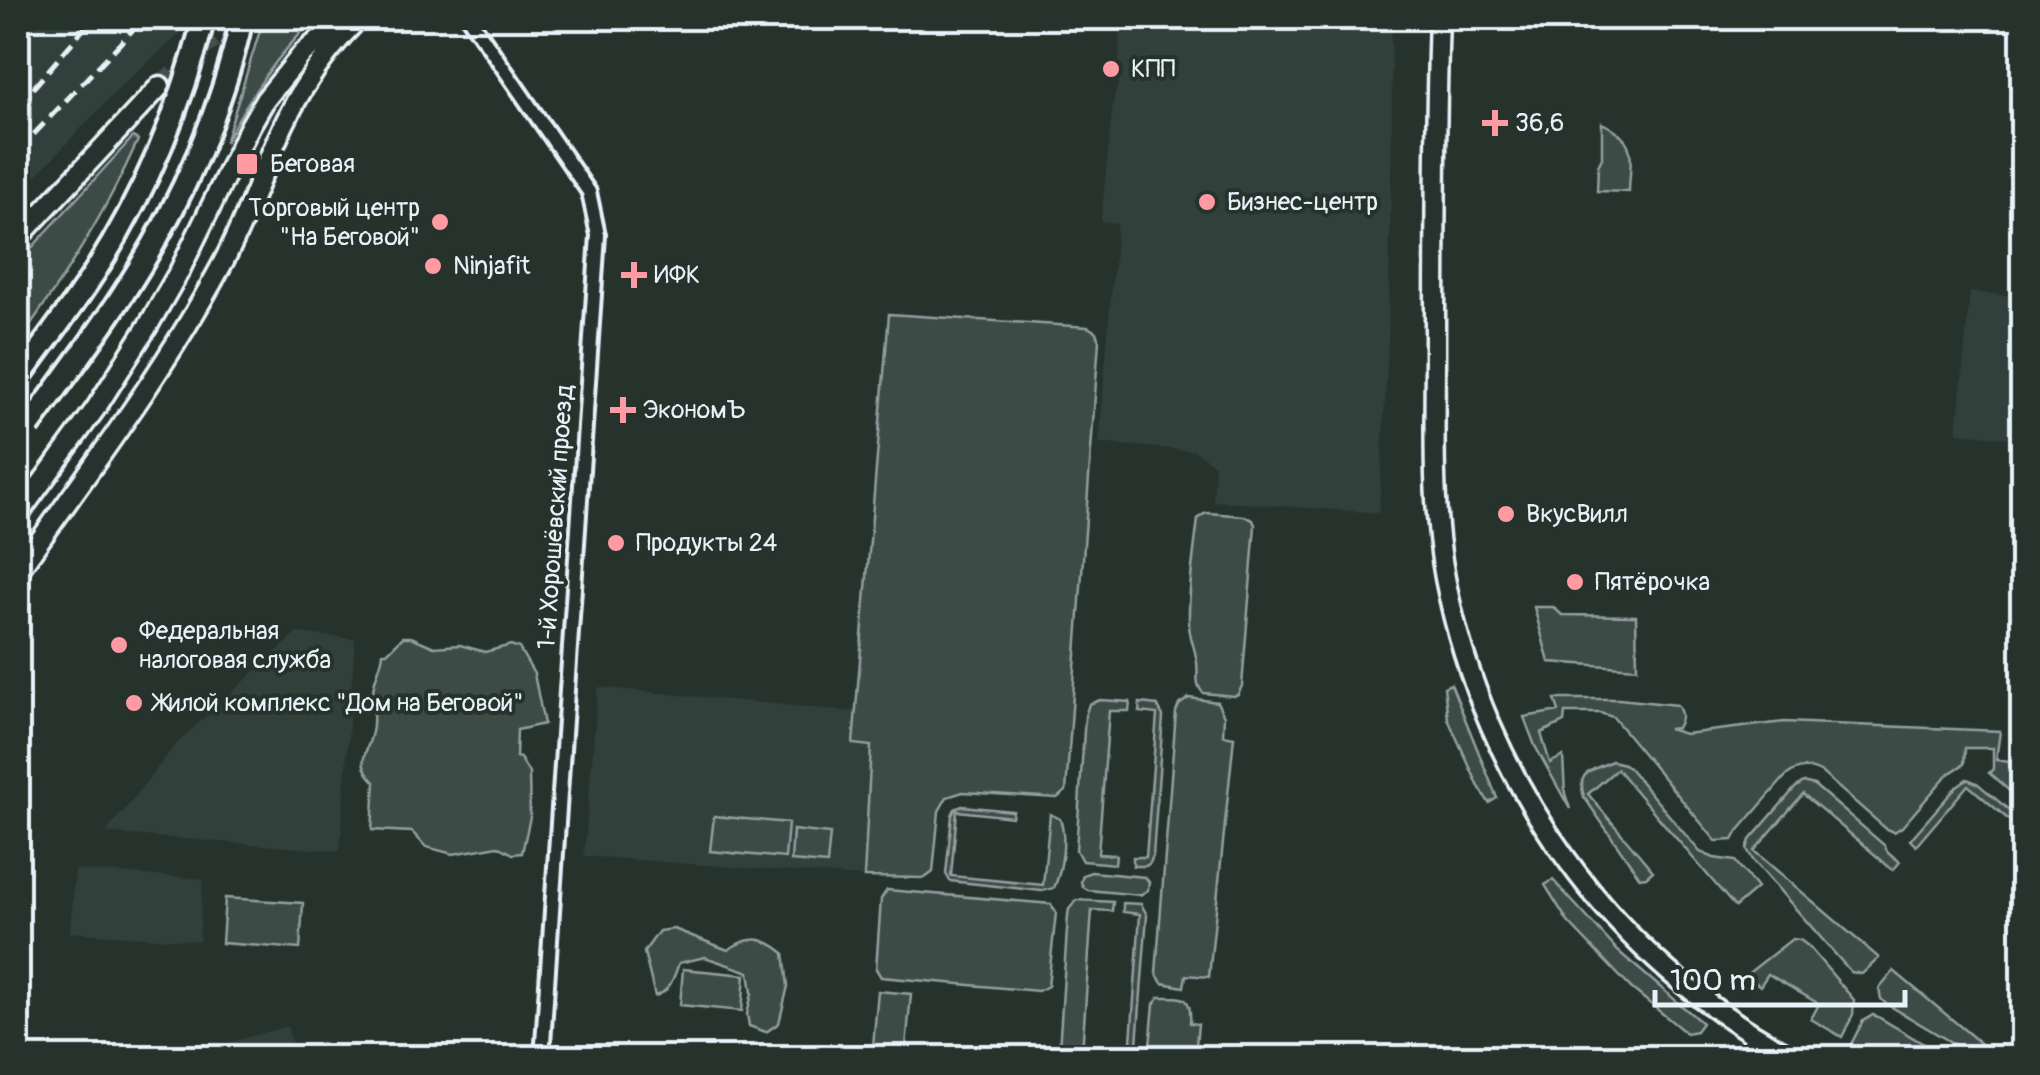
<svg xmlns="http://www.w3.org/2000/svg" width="2040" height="1075" font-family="Pangolin,sans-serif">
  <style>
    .built { fill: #333f3a }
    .green { fill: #3e4b47; stroke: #939ea0; stroke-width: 2.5 }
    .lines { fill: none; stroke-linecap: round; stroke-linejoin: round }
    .secondary-tunnel { stroke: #43504b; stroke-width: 18; stroke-dasharray: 18 9; stroke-linecap: butt }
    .street-casing { stroke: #e8f1f8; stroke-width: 20 }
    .secondary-casing { stroke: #e8f1f8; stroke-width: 25 }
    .street { stroke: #26332d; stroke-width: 12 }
    .secondary { stroke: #26332d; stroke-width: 18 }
    .rail { stroke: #e8f1f8; stroke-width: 5; stroke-dasharray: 15 8; stroke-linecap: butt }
    .primary-bridge-casing { stroke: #e8f1f8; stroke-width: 28; stroke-linecap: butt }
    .primary-bridge { stroke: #26332d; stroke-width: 20 }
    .poi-dot { fill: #ff9aa2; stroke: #26332d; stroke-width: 4 }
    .labels { text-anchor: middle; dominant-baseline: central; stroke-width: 8; stroke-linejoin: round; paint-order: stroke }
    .poi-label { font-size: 25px; fill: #e8f1f8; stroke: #26332d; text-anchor: start }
    .street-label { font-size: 25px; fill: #e8f1f8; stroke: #26332d }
  </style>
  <rect width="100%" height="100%" fill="#26332d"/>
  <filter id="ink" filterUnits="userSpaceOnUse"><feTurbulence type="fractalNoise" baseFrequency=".01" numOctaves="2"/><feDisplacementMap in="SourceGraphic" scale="20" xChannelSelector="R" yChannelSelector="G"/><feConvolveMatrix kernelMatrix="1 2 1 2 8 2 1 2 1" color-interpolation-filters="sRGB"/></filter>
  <g filter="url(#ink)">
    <g class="built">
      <polygon points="41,18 198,18 121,86 18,195 18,52"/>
      <polygon points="1121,18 1391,18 1392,125 1388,343 1379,513 1213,501 1215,465 1195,451 1099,443 1117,224 1101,221 1113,103 1118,84"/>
      <polygon points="1970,292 2022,297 2022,439 1957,433"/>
      <polygon points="297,633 355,639 340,851 106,833 176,744"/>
      <polygon points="598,687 856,712 853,744 871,745 864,877 584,856"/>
      <polygon points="75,870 203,879 199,941 70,932"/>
      <polygon points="287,1026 296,1057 178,1057 192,1053"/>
    </g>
    <g class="green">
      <path d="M271,18h45c-39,37 -66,77 -91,125l37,-119z"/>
      <path d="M1602,123c37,18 28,33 27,69l-32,-1 1,-25 4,-8z"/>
      <path d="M133,137l5,3c-33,74 -73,137 -120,202v-79z"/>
      <polygon points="889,314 1088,327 1096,332 1099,341 1066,791 1057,798 963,792 947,797 939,811 933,872 925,878 864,877 871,746 853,744"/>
      <path d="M1209,513l35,3 9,4 2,5 -13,161 -4,8 -4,2 -31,-3c-9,-10 -4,-17 -6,-30 -1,-13 -8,-26 -8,-39 -1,-34 5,-71 9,-105l6,-5z"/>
      <polygon points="1534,607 1553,607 1562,615 1636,616 1637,668 1549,662"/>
      <path d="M403,637h8l23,10 26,-2 25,7 26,-7 8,3 15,26 10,50 -27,6 -1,27 4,1 9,15 1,44 -8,36 -9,1 -15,-8 -45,8 -27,-7 -14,-15 -40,-2 3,-48c-21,-21 -8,-26 -3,-50 3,-13 0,-28 1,-41 1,-14 9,-25 10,-39h5z"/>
      <polygon points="1451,684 1497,798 1489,803 1478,785 1448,719 1444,687"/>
      <polygon points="1189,698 1217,702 1224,716 1223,735 1234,737 1209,977 1186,975 1184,987 1162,983 1156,973 1176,712 1179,705"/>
      <path d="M1555,699h64l58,6c6,9 5,14 0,23l-9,1 17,5 99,-12 216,9 -4,29 26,4v38l-33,-29 4,-4v-21h-28l-1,16 -17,11 -45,52 -8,5 -9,-4 -63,-55c-14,-8 -26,-7 -38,5l-46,53 -5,9 -17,1 -103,-124 -13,-4h-35l-1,9 -23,11 9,30 13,-7 2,38 5,15 -35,-63 -11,-29 35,-6z"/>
      <polygon points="1100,700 1130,702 1129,711 1109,711 1098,854 1116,855 1115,864 1082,861 1076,850 1085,716 1089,704"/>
      <polygon points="1140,703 1157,705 1163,716 1153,856 1150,863 1146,866 1133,866 1133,857 1146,857 1157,714 1139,712"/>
      <path d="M1612,761l12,3 5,4 71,84 14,6 21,3 22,27 -22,19 -118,-138 -29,25 65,77 -7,6 -6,1 -56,-81c-8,-26 7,-26 28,-36z"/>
      <polygon points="1967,779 1977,783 2022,821 2022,831 1968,785 1916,846 1910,840 1957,786"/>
      <polygon points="1803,782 1814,785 1884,845 1888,852 1900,862 1893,870 1803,794 1754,851 1879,958 1862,974 1851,972 1753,860 1747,849 1750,840 1795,788"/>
      <path d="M962,806l51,5 -1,6 -55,-6 -6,65 92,9 7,-71 10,5c7,18 2,51 -6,69l-12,3 -92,-10 -4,-7 6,-59 3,-6z"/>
      <polygon points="714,816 788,823 785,858 710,851"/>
      <polygon points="793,830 830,834 827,864 791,861"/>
      <polygon points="1091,872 1145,877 1149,882 1148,890 1140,895 1088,890 1083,887 1081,882 1083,875"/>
      <polygon points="1553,880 1618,951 1702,1023 1696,1031 1686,1033 1631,988 1568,922 1545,885"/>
      <polygon points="887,890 1051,904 1056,913 1048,986 1038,991 881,977 876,969 881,899"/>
      <polygon points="225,898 303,903 300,949 222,943"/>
      <polygon points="1077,900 1113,902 1112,911 1092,910 1082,1053 1099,1055 1099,1057 1063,1057 1059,1050 1068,915 1069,909"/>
      <polygon points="1123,903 1141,904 1147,915 1136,1057 1116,1057 1130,1056 1140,914 1123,912"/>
      <path d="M674,929l54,21c21,-15 36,-14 56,3l4,33 -9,37 -13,9 -17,-6 -2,-12 5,-21 -3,-21 -44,-15 -26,6c-5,14 -9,29 -24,33l-11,-44 15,-21z"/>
      <polygon points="1792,939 1800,940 1808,946 1854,1000 1853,1015 1842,1037 1811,1019 1819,1004 1768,974 1760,986 1746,975"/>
      <polygon points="683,969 745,975 742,1011 680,1005"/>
      <polygon points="1894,971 1997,1057 1976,1057 1885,1003 1881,999 1879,989"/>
      <polygon points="878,991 911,994 905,1057 872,1057"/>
      <path d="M1159,997c25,0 33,-2 31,26l8,1 -2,21 31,3v9h-78l5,-53z"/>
      <polygon points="1873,1015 1878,1017 1946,1057 1854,1058 1846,1054 1863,1021"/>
    </g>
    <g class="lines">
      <polyline class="secondary-tunnel" points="160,86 204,47 244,18"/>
      <g class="street-casing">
        <polyline id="street" points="469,18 589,192 598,235 542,1058"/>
      </g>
      <g class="secondary-casing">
        <g id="secondary">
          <path d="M1439,18c-4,111 -4,222 -4,333 0,76 -4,153 10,227 39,202 167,386 351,480"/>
          <polyline points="18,238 160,86"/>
          <polyline points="18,515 96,408 149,324 180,270 250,126 265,100 303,53 345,18"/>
          <path d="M18,571c70,-99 144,-196 202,-303 32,-57 49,-123 83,-179 16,-26 35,-50 56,-71"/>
          <polyline points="1746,1058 1756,1036"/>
        </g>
      </g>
      <use href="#street" class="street"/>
      <use href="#secondary" class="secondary"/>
      <g class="rail">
        <polyline points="18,106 93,18"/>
        <polyline points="18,151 144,18"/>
      </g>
      <g class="primary-bridge-casing">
        <g id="primary-bridge">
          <path d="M18,379c25,-35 53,-70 76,-106 51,-79 87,-166 110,-255"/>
          <path d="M29,426c34,-47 70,-93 101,-143 51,-80 92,-172 112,-265"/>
        </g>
      </g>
      <use href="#primary-bridge" class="primary-bridge"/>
    </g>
  </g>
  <g class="poi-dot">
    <circle cx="1111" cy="69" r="10"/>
    <path d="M1490 108h10v10h10v10h-10v10h-10v-10h-10v-10h10z"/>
    <rect x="235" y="152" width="24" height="24" rx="5"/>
    <circle cx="1207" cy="202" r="10"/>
    <circle cx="440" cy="222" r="10"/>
    <circle cx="433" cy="266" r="10"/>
    <path d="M629 260h10v10h10v10h-10v10h-10v-10h-10v-10h10z"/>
    <path d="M618 395h10v10h10v10h-10v10h-10v-10h-10v-10h10z"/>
    <circle cx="1506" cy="514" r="10"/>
    <circle cx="616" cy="543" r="10"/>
    <circle cx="1575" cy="582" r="10"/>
    <circle cx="119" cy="645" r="10"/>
    <circle cx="134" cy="703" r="10"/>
  </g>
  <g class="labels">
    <g class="poi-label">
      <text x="1131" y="69">КПП</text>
      <text x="1515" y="123">36,6</text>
      <text x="270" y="164">Беговая</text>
      <text x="1227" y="202">Бизнес-центр</text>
      <text x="420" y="208" text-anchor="end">Торговый центр<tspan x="420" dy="29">"На Беговой"</tspan></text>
      <text x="453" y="266">Ninjafit</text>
      <text x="654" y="275">ИФК</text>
      <text x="643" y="410">ЭкономЪ</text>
      <text x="1526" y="514">ВкусВилл</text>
      <text x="636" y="543">Продукты 24</text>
      <text x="1595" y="582">Пятёрочка</text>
      <text x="139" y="631">Федеральная<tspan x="139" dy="29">налоговая служба</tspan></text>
      <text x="154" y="703">Жилой комплекс "Дом на Беговой"</text>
    </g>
    <g class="street-label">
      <text transform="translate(556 517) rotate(-86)">1-й Хорошёвский проезд</text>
    </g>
  </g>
  <rect width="2040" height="1075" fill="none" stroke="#26332d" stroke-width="60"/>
  <rect x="30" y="30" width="1980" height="1015" fill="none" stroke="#e8f1f8" stroke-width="4" filter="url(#ink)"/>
  <path d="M1655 990v15h250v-15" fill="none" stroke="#e8f1f8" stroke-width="5"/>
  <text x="1670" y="990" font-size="30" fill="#e8f1f8" stroke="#26332d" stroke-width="8" paint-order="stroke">100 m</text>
</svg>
